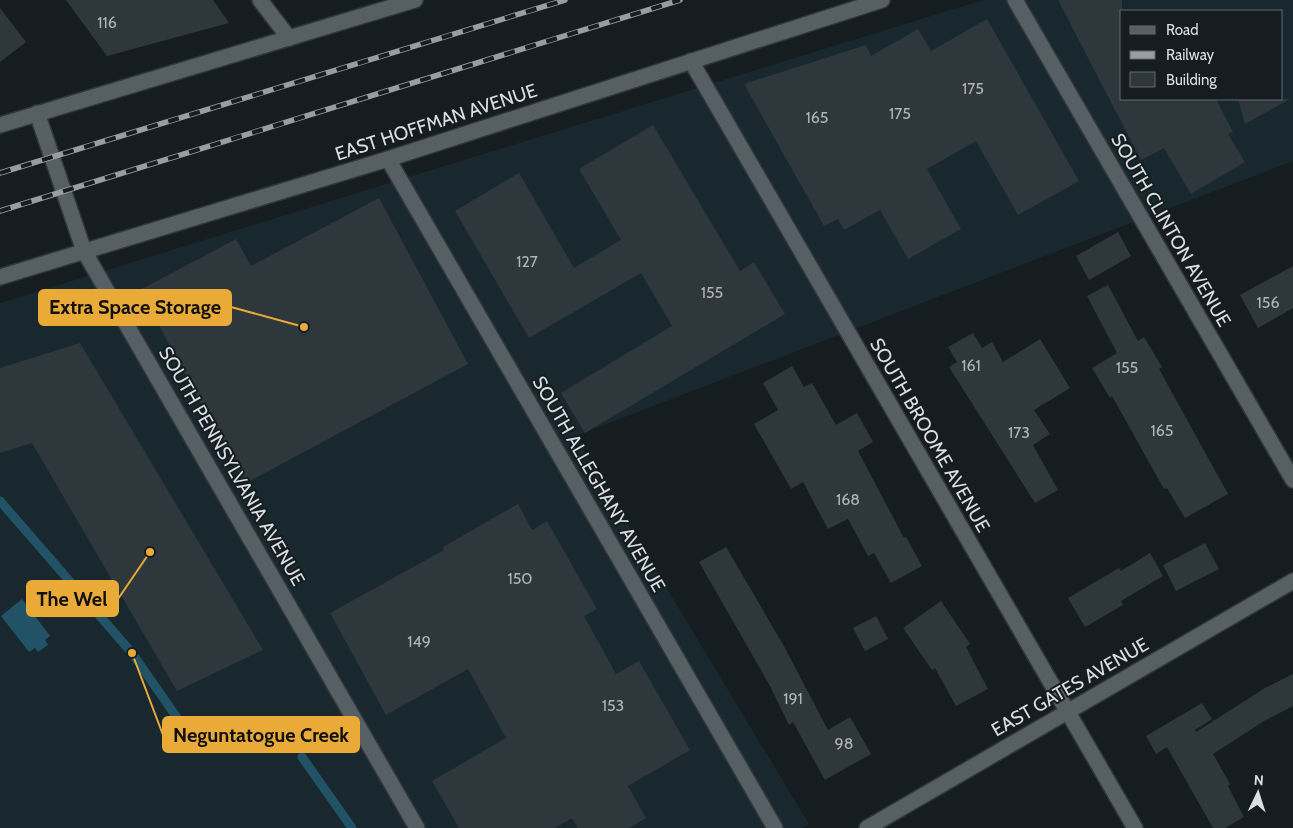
<svg xmlns="http://www.w3.org/2000/svg" width="1293" height="828" font-family="Cabin,sans-serif">
  <style>
    .built { fill: #19282e; fill-rule: evenodd }
    .water { fill: #225266 }
    .lines { fill: none; stroke-linecap: round; stroke-linejoin: round }
    .stream { stroke: #225266; stroke-width: 9 }
    .building { fill: #2e373b }
    .street-casing { stroke: #313639; stroke-width: 18 }
    .secondary-casing { stroke: #313639; stroke-width: 18 }
    .street { stroke: #566064; stroke-width: 15 }
    .secondary { stroke: #566064; stroke-width: 15 }
    .rail-casing { stroke: #979da0; stroke-width: 5.5 }
    .rail { stroke: #151d21; stroke-width: 4; stroke-dasharray: 11; stroke-linecap: butt }
    .labels { text-anchor: middle; dominant-baseline: central; stroke-width: 4; stroke-linejoin: round; paint-order: stroke }
    .number-label { font-size: 16px; fill: #aeb4b8 }
    .street-label { font-size: 19px; fill: #d9dee1; stroke: #151d21 }
    .leader { fill: none; stroke: #e9aa38; stroke-width: 2 }
    .callout-dot { fill: #e9aa38; stroke: #151d21; stroke-width: 2 }
    .callout { fill: #e9aa38; stroke: #e9aa38; stroke-width: 2 }
    .callout-label { font-size: 20px; text-anchor: middle; font-weight: bold; fill: #111 }
  </style>
  <rect width="100%" height="100%" fill="#151d21"/>
  <path class="built" d="M983,0h310v161l-718,275 234,388 -8,4h-801v-525zM1122,11h160v88h-160z"/>
  <polygon class="water" points="22,599 50,636 45,640 48,645 38,652 35,648 29,652 1,616"/>
  <g class="lines">
    <g class="stream">
      <polyline points="0,501 132,653 182,725"/>
      <polyline points="302,757 352,828"/>
    </g>
  </g>
  <g class="building">
    <polygon points="66,0 213,0 229,23 107,56"/>
    <polygon points="1058,0 1122,0 1122,99 1216,99 1233,132 1228,134 1245,162 1191,194 1164,148 1141,160"/>
    <polygon points="0,8 26,42 0,62"/>
    <polygon points="987,19 1079,181 1018,215 976,141 927,169 961,229 908,259 880,210 844,230 838,219 824,226 744,84 866,45 871,56 918,29 931,51"/>
    <polygon points="1238,99 1290,99 1245,124"/>
    <polygon points="653,125 740,271 754,262 785,314 585,433 561,393 672,326 641,273 529,338 455,211 519,173 574,268 621,240 579,169"/>
    <polygon points="379,198 468,364 244,484 140,290 236,239 251,266"/>
    <polygon points="1118,232 1131,256 1089,280 1076,256"/>
    <polygon points="1293,266 1293,308 1258,328 1240,295"/>
    <polygon points="1108,285 1138,341 1144,337 1162,367 1159,369 1228,494 1185,518 1167,488 1164,489 1112,396 1110,398 1092,368 1117,353 1087,296"/>
    <polygon points="973,333 982,348 992,342 1003,362 1040,339 1070,388 1034,410 1050,434 1033,445 1058,490 1035,503 949,367 957,362 948,347"/>
    <polygon points="80,343 263,650 177,691 32,443 0,453 0,368"/>
    <polygon points="792,366 804,387 812,383 836,425 857,413 873,442 858,451 904,538 906,537 922,566 891,583 874,553 868,556 848,519 828,529 803,482 791,489 754,424 778,410 763,383"/>
    <polygon points="518,504 532,530 547,521 597,609 584,616 616,674 639,661 690,750 628,786 646,818 629,828 578,828 572,818 555,828 459,828 432,781 506,738 468,669 386,715 330,613 444,550 443,547"/>
    <polygon points="1205,543 1219,569 1176,591 1163,565"/>
    <polygon points="726,547 785,648 828,730 850,717 871,754 825,780 793,722 789,725 770,686 699,562"/>
    <polygon points="1150,553 1163,576 1121,601 1123,605 1085,627 1068,598 1119,568 1121,571"/>
    <polygon points="941,601 970,644 966,647 988,689 956,706 935,668 932,670 903,628"/>
    <polygon points="876,616 888,639 865,651 853,628"/>
    <polygon points="1293,674 1293,706 1264,721 1213,754 1230,784 1228,786 1244,817 1225,828 1213,828 1167,747 1156,754 1146,736 1202,703 1212,719 1195,730 1196,732 1265,688"/>
  </g>
  <g class="lines">
    <g class="street-casing">
      <g id="street">
        <polyline points="260,0 289,38"/>
        <polyline points="1015,0 1293,480"/>
        <polyline points="691,61 1135,828"/>
        <polyline points="37,113 84,251 417,828"/>
        <polyline points="388,159 775,828"/>
        <polyline points="867,828 1293,581"/>
      </g>
    </g>
    <g class="secondary-casing">
      <g id="secondary">
        <polyline points="0,125 415,0"/>
        <polyline points="0,277 388,159 882,0"/>
      </g>
    </g>
    <use href="#street" class="street"/>
    <use href="#secondary" class="secondary"/>
    <g class="rail-casing">
      <g id="rail">
        <polyline points="0,173 565,0"/>
        <polyline points="0,211 680,0"/>
      </g>
    </g>
    <use href="#rail" class="rail"/>
  </g>
  <g class="labels">
    <g class="number-label">
      <text x="107" y="22">116</text>
      <text x="973" y="88">175</text>
      <text x="900" y="113">175</text>
      <text x="817" y="117">165</text>
      <text x="527" y="261">127</text>
      <text x="712" y="292">155</text>
      <text x="1268" y="302">156</text>
      <text x="971" y="365">161</text>
      <text x="1127" y="367">155</text>
      <text x="1162" y="430">165</text>
      <text x="1019" y="432">173</text>
      <text x="848" y="499">168</text>
      <text x="520" y="578">150</text>
      <text x="419" y="641">149</text>
      <text x="793" y="698">191</text>
      <text x="613" y="705">153</text>
      <text x="844" y="743">98</text>
    </g>
    <g class="street-label">
      <text transform="translate(436 122) rotate(-18)">EAST HOFFMAN AVENUE</text>
      <text transform="translate(1171 230) rotate(60)">SOUTH CLINTON AVENUE</text>
      <text transform="translate(930 435) rotate(60)">SOUTH BROOME AVENUE</text>
      <text transform="translate(232 466) rotate(60)">SOUTH PENNSYLVANIA AVENUE</text>
      <text transform="translate(599 484) rotate(60)">SOUTH ALLEGHANY AVENUE</text>
      <text transform="translate(1070 687) rotate(-30)">EAST GATES AVENUE</text>
    </g>
  </g>
  <path class="leader" d="M304 327L231 307M150 552L118 599M132 653L163 735"/>
  <g class="callout-dot">
    <circle cx="304" cy="327" r="5"/>
    <circle cx="150" cy="552" r="5"/>
    <circle cx="132" cy="653" r="5"/>
  </g>
  <g class="callout">
    <rect x="39" y="290" width="192" height="35" rx="5"/>
    <rect x="27" y="581" width="91" height="35" rx="5"/>
    <rect x="163" y="717" width="196" height="35" rx="5"/>
  </g>
  <g class="callout-label">
    <text x="135" y="314">Extra Space Storage</text>
    <text x="72" y="606">The Wel</text>
    <text x="261" y="742">Neguntatogue Creek</text>
  </g>
  <rect x="1120" y="10" width="162" height="90" fill="#151d21" stroke="#636a6e"/>
  <rect x="1130" y="26" width="25" height="8" fill="#566064" stroke="#636a6e"/>
  <text x="1166" y="35" font-size="15" fill="#d9dee1">Road</text>
  <rect x="1130" y="51" width="25" height="8" fill="#979da0" stroke="#636a6e"/>
  <text x="1166" y="60" font-size="15" fill="#d9dee1">Railway</text>
  <rect x="1130" y="72" width="25" height="15" fill="#2e373b" stroke="#636a6e"/>
  <text x="1166" y="85" font-size="15" fill="#d9dee1">Building</text>
  <g transform="translate(1258 793) rotate(4)" stroke="#151d21" stroke-width="4" paint-order="stroke">
  <path d="M0-4L9 19L0 12L-9 19Z" fill="#d9dee1"/>
  <text y="-8" font-size="14" font-weight="bold" text-anchor="middle" fill="#d9dee1">N</text>
  </g>
</svg>
